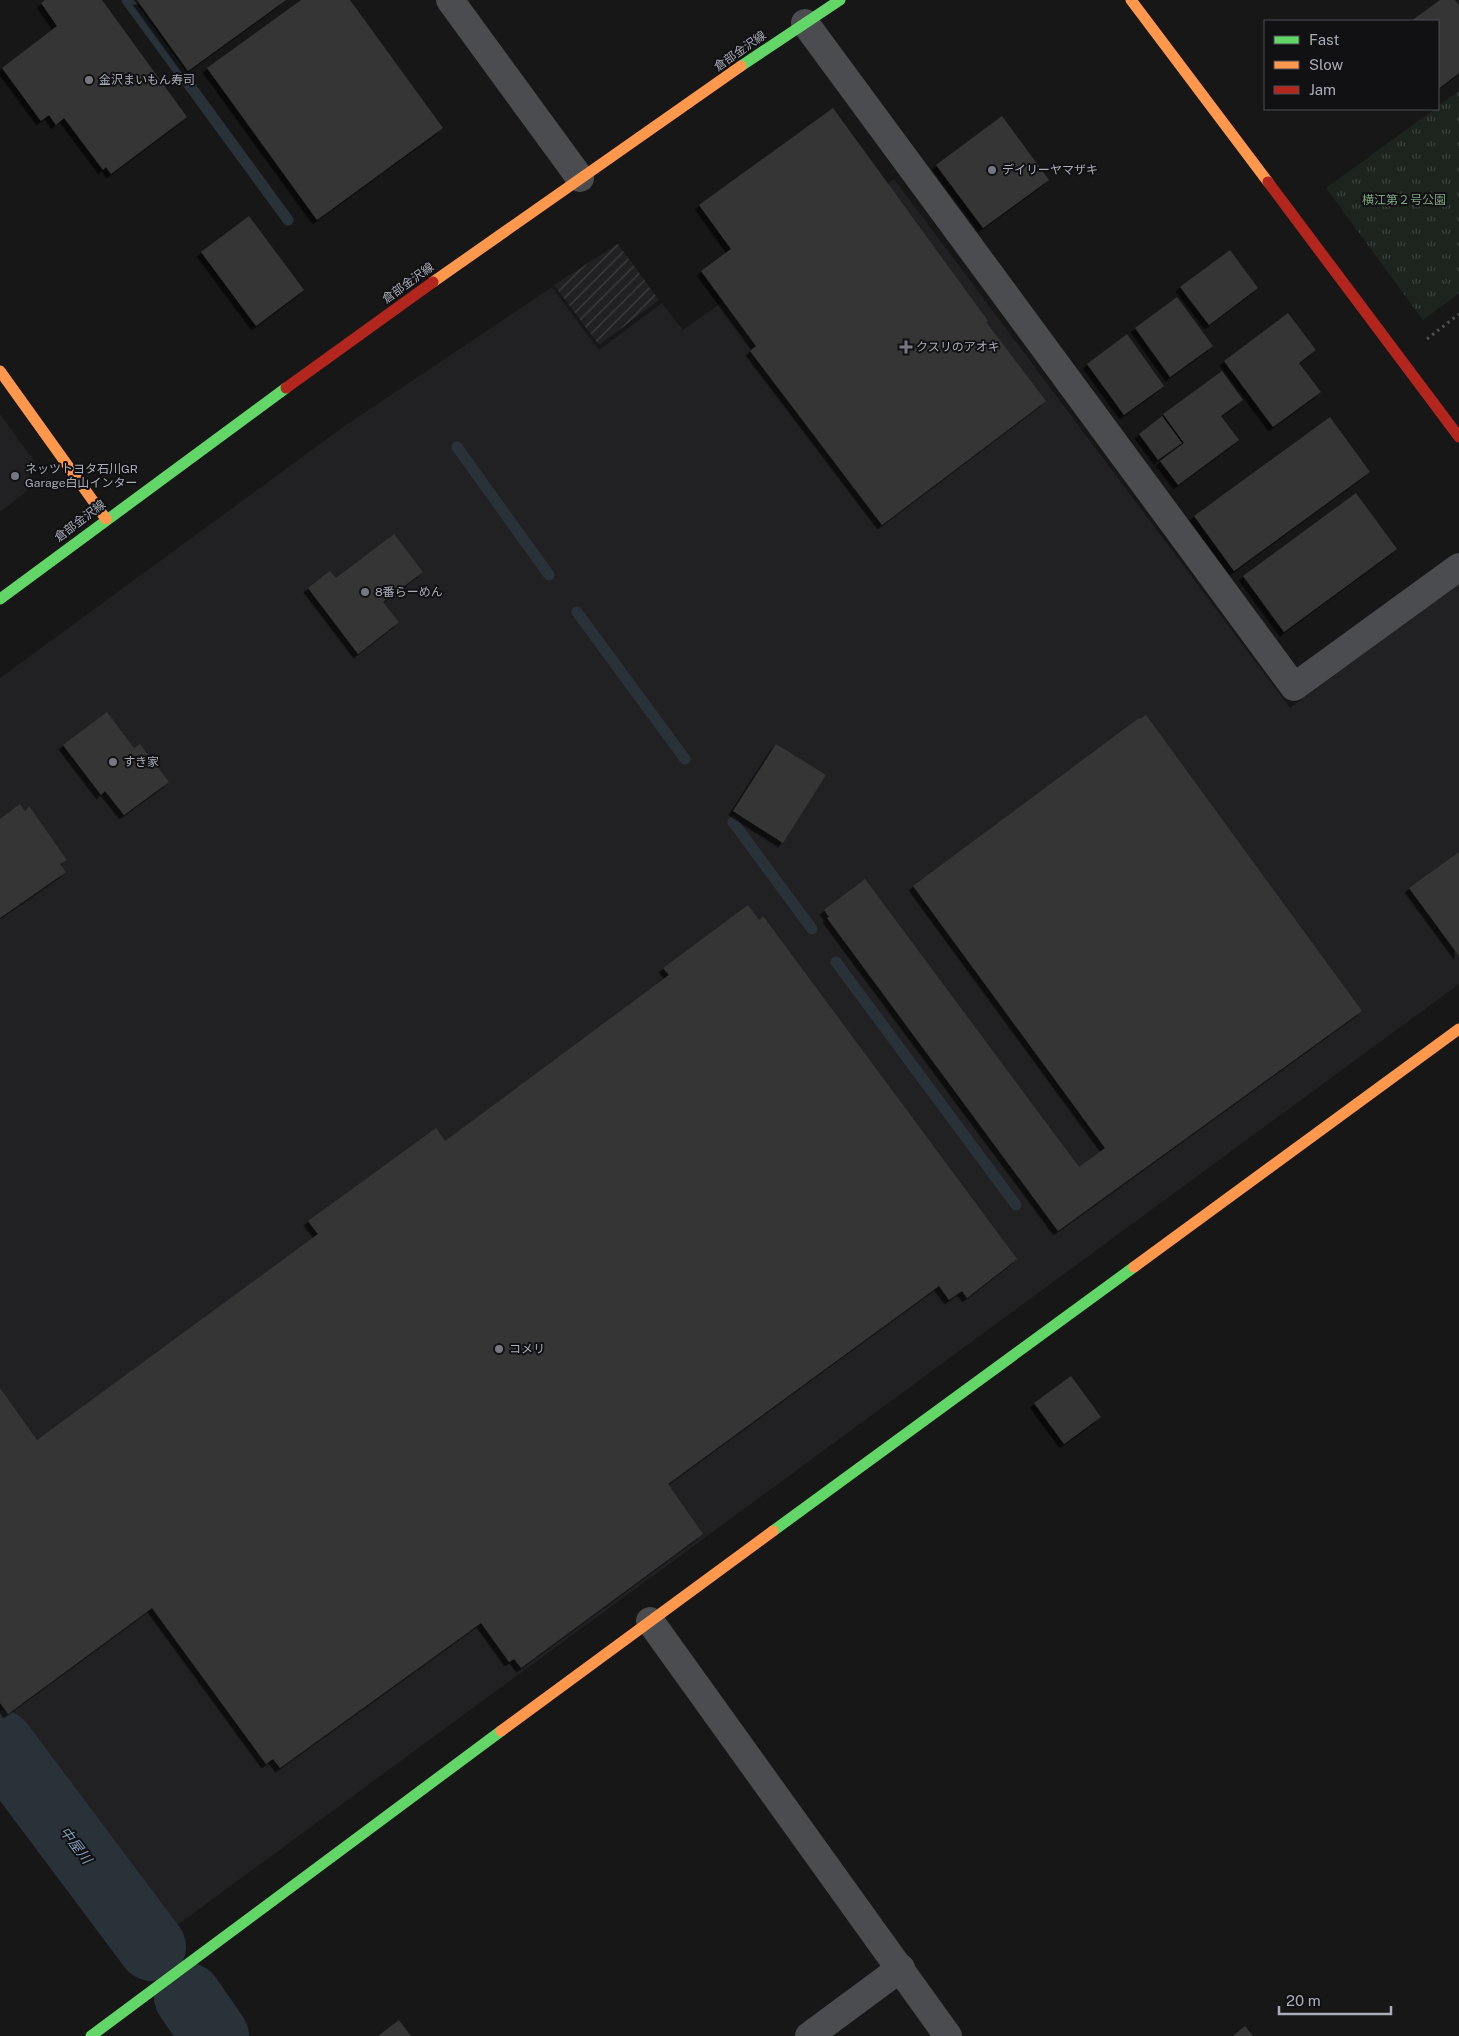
<svg xmlns="http://www.w3.org/2000/svg" width="1459" height="2036" font-family="'Public Sans','Noto Sans JP',sans-serif">
  <style>
    .built { fill: #212123 }
    .industrial { fill: url(#industrial-furrows) }
    .park { fill: url(#park-tufts) }
    .lines { fill: none; stroke-linecap: round; stroke-linejoin: round }
    .stream { stroke: #2a3239; stroke-width: 11 }
    .river { stroke: #2a3239; stroke-width: 68 }
    .building { fill: #353536; filter: url(#shadow) }
    .path { stroke: #4d4e52; stroke-width: 3; stroke-dasharray: 2.5 4; stroke-linecap: butt }
    .street { stroke: #4b4c50; stroke-width: 28 }
    .fast { stroke: #63d668; stroke-width: 11 }
    .slow { stroke: #ff974d; stroke-width: 11 }
    .jam { stroke: #b3261e; stroke-width: 11 }
    .poi-dot { fill: #757880; stroke: #111113; stroke-width: 2 }
    .labels { text-anchor: middle; dominant-baseline: central; stroke-width: 4; stroke-linejoin: round; paint-order: stroke }
    .street-label { font-size: 12px; fill: #a8adb8; stroke: #111113 }
    .poi-label { font-size: 12px; fill: #a8adb8; stroke: #111113; text-anchor: start }
    .park-label { font-size: 12px; fill: #7fa381; stroke: #111113 }
    .water-label { font-size: 14px; font-style: italic; fill: #7f9bb3; stroke: #111113 }
  </style>
  <defs>
    <pattern id="industrial-furrows" width="10" height="10" patternUnits="userSpaceOnUse" patternTransform="scale(1.25)"><rect width="10" height="10" fill="#212123"/><path d="M-1 1l2-2M0 10L10 0M9 11l2-2" fill="none" stroke="#3e3f41"/></pattern>
    <pattern id="park-tufts" width="24" height="20" patternUnits="userSpaceOnUse" patternTransform="scale(1.25)"><rect width="24" height="20" fill="#1d241e"/><path d="M3 7l-1-3M5 7V3M7 7l1-3M15 17l-1-3M17 17v-4M19 17l1-3" fill="none" stroke="#3b413d"/></pattern>
    <filter id="shadow"><feDropShadow dx="-4.5" dy="4.5" stdDeviation="0" flood-color="#0009"/></filter>
  </defs>
  <rect width="100%" height="100%" fill="#171717"/>
  <g class="built">
    <polygon points="894,179 1290,708 1459,583 1459,984 161,1937 138,1896 0,1709 0,678 346,425 552,287 599,350 662,303 683,330"/>
    <polygon points="0,414 35,462 27,491 0,512"/>
  </g>
  <polygon class="industrial" points="618,244 659,300 599,345 554,285"/>
  <polygon class="park" points="1459,91 1459,293 1423,320 1326,188 1435,109 1438,109 1438,106"/>
  <g class="lines">
    <g class="stream">
      <polyline points="127,0 288,220"/>
      <polyline points="457,447 549,575"/>
      <polyline points="577,612 685,759"/>
      <polyline points="733,822 812,929"/>
      <polyline points="836,962 1016,1205"/>
    </g>
    <g class="river">
      <polyline points="0,1744 152,1947"/>
      <polyline points="188,1997 215,2036"/>
    </g>
  </g>
  <g class="building">
    <polygon points="45,0 102,0 187,117 111,174 106,167 103,170 64,118 56,125 49,115 41,121 2,68 57,26 41,3"/>
    <polygon points="137,0 286,0 188,71"/>
    <polygon points="301,0 350,0 443,128 317,220 207,68"/>
    <polygon points="1440,0 1455,0 1459,5 1459,73 1438,89 1438,21 1411,21"/>
    <polygon points="833,108 988,321 986,322 1046,401 882,525 750,351 756,346 701,271 731,249 699,205"/>
    <polygon points="1002,116 1049,180 983,228 936,165"/>
    <polygon points="249,216 304,290 256,326 201,252"/>
    <polygon points="1230,250 1258,288 1209,325 1180,287"/>
    <polygon points="1177,297 1213,346 1170,377 1135,328"/>
    <polygon points="1288,313 1316,350 1299,363 1321,392 1273,427 1224,361"/>
    <polygon points="1127,334 1164,386 1124,415 1087,364"/>
    <polygon points="1222,371 1243,400 1221,416 1239,440 1178,485 1160,461 1184,443 1163,414"/>
    <polygon points="1162,416 1182,443 1158,460 1139,434"/>
    <polygon points="1330,417 1370,472 1234,571 1194,516"/>
    <polygon points="1356,493 1397,549 1284,632 1243,576"/>
    <polygon points="394,534 423,572 383,602 399,622 358,654 308,588 330,571 336,578"/>
    <polygon points="107,712 134,748 140,744 169,782 124,815 105,791 101,795 63,745"/>
    <polygon points="1146,715 1362,1011 1058,1231 827,918 829,917 824,910 865,879 1079,1167 1105,1148 913,886 1139,718 1140,719"/>
    <polygon points="776,744 826,775 783,843 733,811"/>
    <polygon points="20,804 25,811 29,806 67,860 60,864 66,872 0,918 0,819"/>
    <polygon points="1459,852 1459,956 1409,888"/>
    <polygon points="748,905 759,920 763,916 1017,1259 967,1298 962,1291 949,1300 939,1286 668,1484 703,1534 521,1668 514,1659 509,1662 481,1623 280,1768 273,1759 266,1764 152,1608 8,1714 0,1703 0,1388 37,1440 318,1234 308,1221 436,1128 445,1141 669,975 663,968"/>
    <polygon points="1071,1376 1101,1417 1064,1444 1034,1403"/>
    <polygon points="399,2020 411,2036 378,2036"/>
    <polygon points="1245,2026 1253,2036 1233,2036"/>
  </g>
  <g class="lines">
    <polyline class="path" points="1427,339 1459,314"/>
    <g class="street">
      <polyline points="450,0 580,178"/>
      <polyline points="805,23 1294,687 1459,567"/>
      <polyline points="650,1621 948,2036"/>
      <polyline points="809,2036 901,1968"/>
    </g>
    <g class="fast">
      <polyline points="741,66 840,0"/>
      <polyline points="0,599 286,388"/>
      <polyline points="773,1531 1134,1267"/>
      <polyline points="91,2036 501,1731"/>
    </g>
    <g class="slow">
      <polyline points="1131,0 1268,182"/>
      <polyline points="433,282 741,66"/>
      <polyline points="0,371 106,519"/>
      <polyline points="1134,1267 1459,1029"/>
      <polyline points="501,1731 773,1531"/>
    </g>
    <g class="jam">
      <polyline points="1268,182 1459,437"/>
      <polyline points="286,388 433,282"/>
    </g>
  </g>
  <g class="poi-dot">
    <circle cx="89" cy="80" r="5"/>
    <circle cx="992" cy="170" r="5"/>
    <path d="M903.5 339.5h5v5h5v5h-5v5h-5v-5h-5v-5h5z"/>
    <circle cx="15" cy="476" r="5"/>
    <circle cx="365" cy="592" r="5"/>
    <circle cx="113" cy="762" r="5"/>
    <circle cx="499" cy="1349" r="5"/>
  </g>
  <g class="labels">
    <g class="street-label">
      <text transform="translate(740 51) rotate(-35)">倉部金沢線</text>
      <text transform="translate(408 283) rotate(-36)">倉部金沢線</text>
      <text transform="translate(80 521) rotate(-37)">倉部金沢線</text>
    </g>
    <g class="poi-label">
      <text x="99" y="80">金沢まいもん寿司</text>
      <text x="1002" y="170">デイリーヤマザキ</text>
      <text x="916" y="347">クスリのアオキ</text>
      <text x="25" y="469">ネッツトヨタ石川GR<tspan x="25" dy="14">Garage白山インター</tspan></text>
      <text x="375" y="592">8番らーめん</text>
      <text x="123" y="762">すき家</text>
      <text x="509" y="1349">コメリ</text>
    </g>
    <g class="park-label">
      <text x="1404" y="200">横江第２号公園</text>
    </g>
    <g class="water-label">
      <text transform="translate(76 1845) rotate(53)">中屋川</text>
    </g>
  </g>
  <rect x="1264" y="20" width="175" height="90" fill="#111113" stroke="#4d4f55"/>
  <rect x="1274" y="36" width="25" height="8" fill="#63d668" stroke="#4d4f55"/>
  <text x="1309" y="45" font-size="15" fill="#a8adb8">Fast</text>
  <rect x="1274" y="61" width="25" height="8" fill="#ff974d" stroke="#4d4f55"/>
  <text x="1309" y="70" font-size="15" fill="#a8adb8">Slow</text>
  <rect x="1274" y="86" width="25" height="8" fill="#b3261e" stroke="#4d4f55"/>
  <text x="1309" y="95" font-size="15" fill="#a8adb8">Jam</text>
  <path d="M1279 2006v8h112v-8" fill="none" stroke="#a8adb8" stroke-width="2.5"/>
  <text x="1286" y="2006" font-size="15" fill="#a8adb8" stroke="#111113" stroke-width="4" paint-order="stroke">20 m</text>
</svg>
